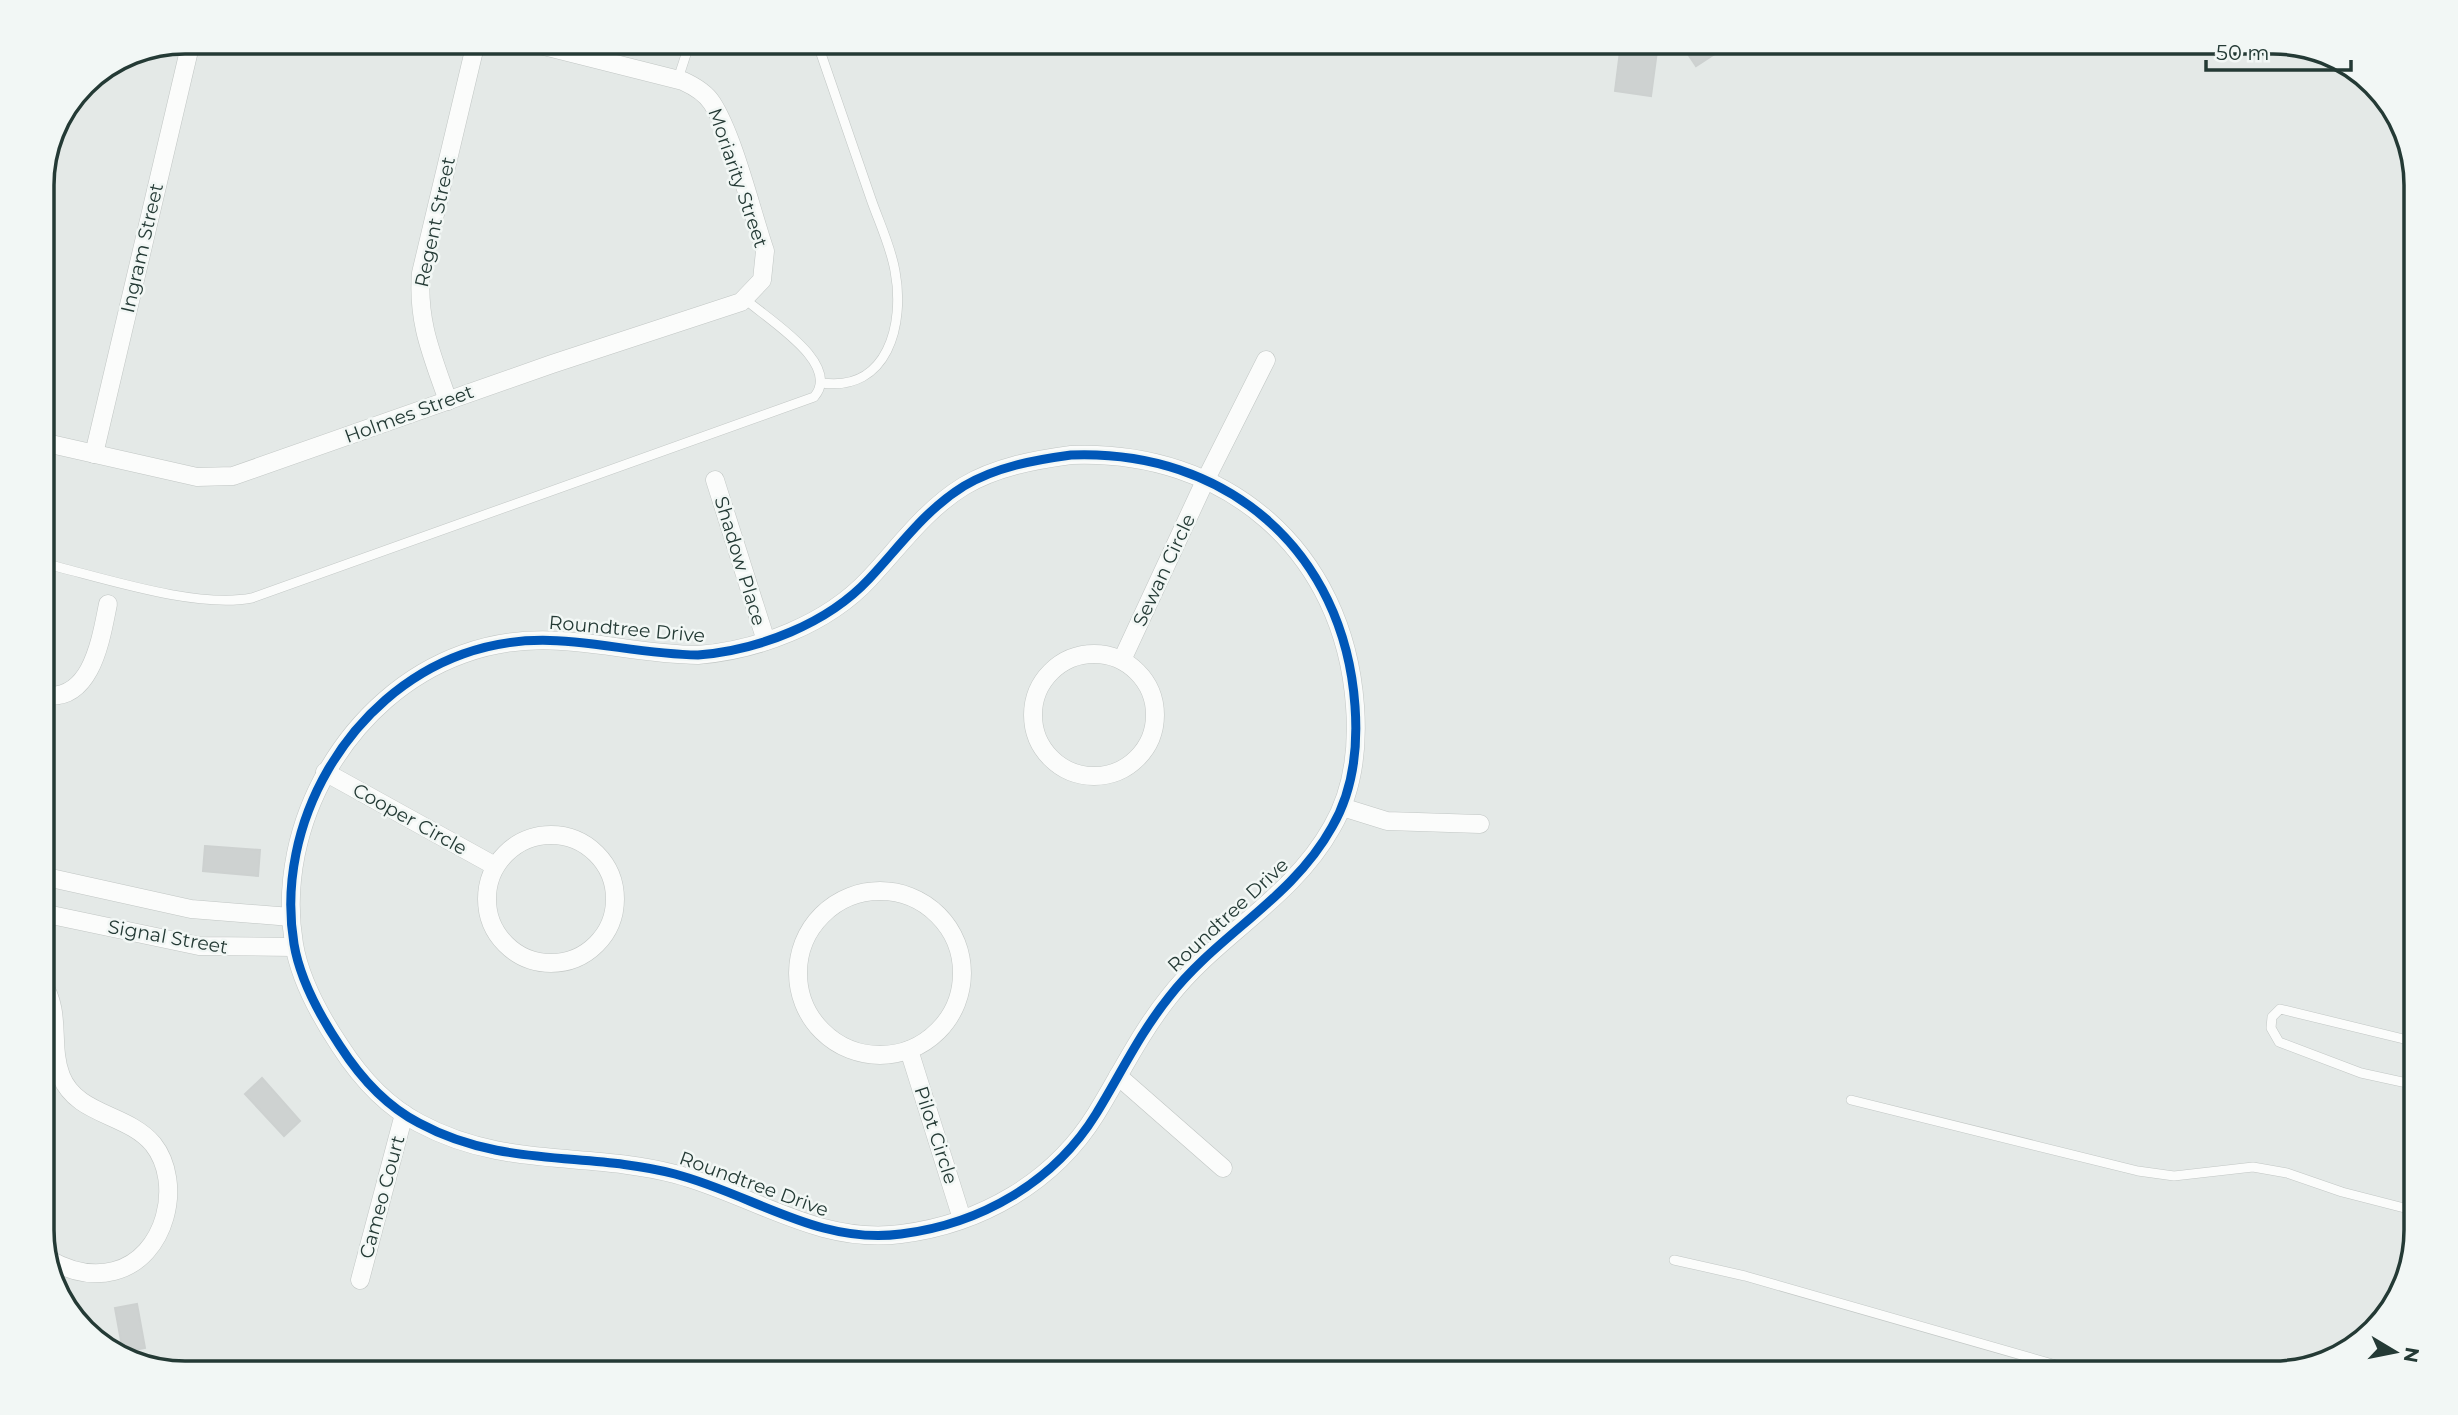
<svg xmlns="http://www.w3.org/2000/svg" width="2458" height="1415" font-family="Montserrat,sans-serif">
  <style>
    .building { fill: #ced2d1; stroke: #cdd1d0; stroke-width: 2 }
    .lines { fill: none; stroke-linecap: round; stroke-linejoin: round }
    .service-casing { stroke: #c1c6c4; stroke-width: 10 }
    .minor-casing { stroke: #c1c6c4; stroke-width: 19 }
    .service { stroke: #fbfcfb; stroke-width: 9 }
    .minor { stroke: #fbfcfb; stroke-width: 18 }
    .cycleway-casing { stroke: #f2f7f5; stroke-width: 13 }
    .cycleway { stroke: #0057b8; stroke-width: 9 }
    .labels { text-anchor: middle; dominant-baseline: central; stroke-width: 5; stroke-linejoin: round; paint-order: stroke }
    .street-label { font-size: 19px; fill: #243a35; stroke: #f2f7f5 }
    .rim { fill: none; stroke: #243a35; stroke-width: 3.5 }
  </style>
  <rect width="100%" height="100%" fill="#e4e9e7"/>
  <g class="building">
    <polygon points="1680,42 1733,42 1696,66"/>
    <polygon points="1635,49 1657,51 1651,96 1615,91 1620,51 1635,53"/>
    <polygon points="205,846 260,850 258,876 203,871"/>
    <polygon points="262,1078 300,1121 284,1136 245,1094"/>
    <polygon points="137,1304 145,1348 123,1352 115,1308"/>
  </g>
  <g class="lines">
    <g class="service-casing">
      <g id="service">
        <path d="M817,42c18,52 36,105 54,157 8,23 20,48 24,72 10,53 -7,121 -73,112"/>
        <polyline points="678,79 690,42"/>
        <path d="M42,563c59,14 153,46 210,35l562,-201c29,-33 -47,-78 -69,-98"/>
        <polyline points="2416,1042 2280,1009 2272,1017 2271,1028 2279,1042 2361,1073 2416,1085"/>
        <polyline points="1851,1100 2138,1171 2174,1176 2253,1167 2287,1173 2342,1192 2416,1211"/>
        <polyline points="1674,1260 1745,1276 2084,1373"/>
      </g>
    </g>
    <g class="minor-casing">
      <g id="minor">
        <path d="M448,401c-16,-46 -31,-79 -27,-128l55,-231"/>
        <path d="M42,442l155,35 36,-1 319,-112 189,-62 21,-22 3,-29c-14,-41 -31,-114 -53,-148 -7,-11 -18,-17 -29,-22l-155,-39"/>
        <polyline points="94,454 191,42"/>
        <path d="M1071,455c155,-6 273,95 284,251 3,41 -2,85 -23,121 -40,72 -114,107 -163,170 -29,36 -49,78 -73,117 -42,68 -115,110 -195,120 -83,11 -149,-40 -226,-60 -88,-23 -171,-5 -256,-51 -33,-17 -59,-46 -79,-77 -20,-30 -40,-66 -46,-102 -20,-120 55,-249 169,-290 85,-31 151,0 235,1 61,-5 129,-31 171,-76 31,-33 56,-69 95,-93 32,-19 70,-26 107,-31z"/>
        <polyline points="715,480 766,641"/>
        <circle cx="1094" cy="715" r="61"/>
        <polyline points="1122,660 1205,481 1266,360"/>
        <path d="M42,695c50,9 59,-57 66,-91"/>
        <polyline points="325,772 495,866"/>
        <polyline points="1342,807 1387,821 1480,824"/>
        <circle cx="551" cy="899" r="64"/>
        <polyline points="42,876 191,909 291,917"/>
        <circle cx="880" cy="973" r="82"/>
        <polyline points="42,913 199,946 294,947"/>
        <path d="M42,983c20,29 7,62 19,93 16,40 66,37 92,68 31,39 13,114 -39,127 -23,6 -45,0 -66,-12"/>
        <polyline points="909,1050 962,1219"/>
        <polyline points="1118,1076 1223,1168"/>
        <polyline points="360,1280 404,1114"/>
      </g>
    </g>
    <use href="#service" class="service"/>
    <use href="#minor" class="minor"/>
    <g class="cycleway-casing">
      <path id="cycleway" d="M1071,455c155,-6 273,95 284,251 3,41 -2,85 -23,121 -40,72 -114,107 -163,170 -29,36 -49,78 -73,117 -42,68 -115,110 -195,120 -83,11 -149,-40 -226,-60 -88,-23 -171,-5 -256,-51 -33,-17 -59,-46 -79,-77 -20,-30 -40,-66 -46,-102 -20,-120 55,-249 169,-290 85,-31 151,0 235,1 61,-5 129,-31 171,-76 31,-33 56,-69 95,-93 32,-19 70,-26 107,-31z"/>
    </g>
    <use href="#cycleway" class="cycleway"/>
  </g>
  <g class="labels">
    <g class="street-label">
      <text transform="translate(738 178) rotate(71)">Moriarity Street</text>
      <text transform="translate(435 222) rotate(-78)">Regent Street</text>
      <text transform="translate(142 248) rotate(-77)">Ingram Street</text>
      <text transform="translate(409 414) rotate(-20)">Holmes Street</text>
      <text transform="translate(740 561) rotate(73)">Shadow Place</text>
      <text transform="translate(1164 570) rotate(-65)">Sewan Circle</text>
      <text transform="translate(627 629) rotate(5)">Roundtree Drive</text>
      <text transform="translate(410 819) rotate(29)">Cooper Circle</text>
      <text transform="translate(1228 915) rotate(-43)">Roundtree Drive</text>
      <text transform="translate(168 937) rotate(10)">Signal Street</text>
      <text transform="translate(936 1135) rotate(72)">Pilot Circle</text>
      <text transform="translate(754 1184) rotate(20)">Roundtree Drive</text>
      <text transform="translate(382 1197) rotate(-75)">Cameo Court</text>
    </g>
  </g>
  <path d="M0 0H2458V1415H0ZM185 54H2273A131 131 0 0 1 2404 185V1230A131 131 0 0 1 2273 1361H185A131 131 0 0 1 54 1230V185A131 131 0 0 1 185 54Z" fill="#f2f7f5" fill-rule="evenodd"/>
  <path class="rim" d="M185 54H2273A131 131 0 0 1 2404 185V1230A131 131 0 0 1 2273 1361H185A131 131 0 0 1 54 1230V185A131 131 0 0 1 185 54Z"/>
  <g transform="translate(2395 1352) rotate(100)" stroke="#f2f7f5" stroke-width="5" paint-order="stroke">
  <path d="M0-5L12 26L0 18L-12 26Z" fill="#243a35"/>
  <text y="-10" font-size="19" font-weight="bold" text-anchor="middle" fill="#243a35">N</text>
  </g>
  <path d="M2206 60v10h145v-10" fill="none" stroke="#243a35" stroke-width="3.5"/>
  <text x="2216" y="60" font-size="21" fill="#243a35" stroke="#f2f7f5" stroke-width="5" paint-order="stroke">50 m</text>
</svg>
